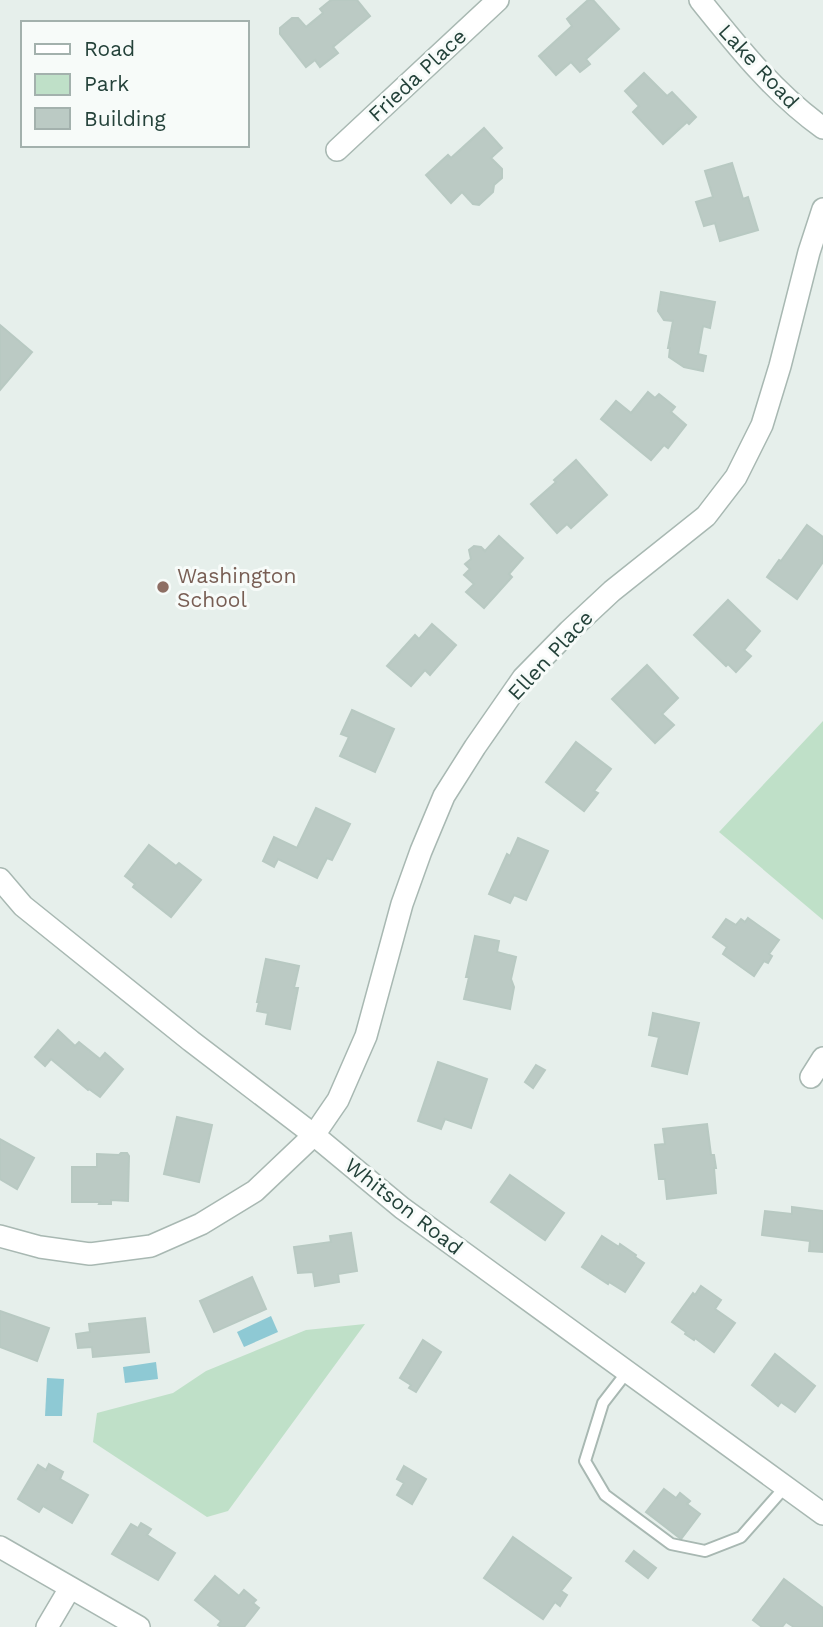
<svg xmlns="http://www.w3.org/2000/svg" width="823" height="1627" font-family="'Work Sans',sans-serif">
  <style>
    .green { fill: #bfe0c8 }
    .water { fill: #8ec9d4 }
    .building { fill: #bbcac4; stroke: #b8c9c2; stroke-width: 2 }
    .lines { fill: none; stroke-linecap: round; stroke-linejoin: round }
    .lane-casing { stroke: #a8b8b2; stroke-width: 14 }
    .street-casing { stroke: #a8b8b2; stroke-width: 24 }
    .lane { stroke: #fff; stroke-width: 10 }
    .street { stroke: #fff; stroke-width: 21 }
    .education-dot { fill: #8d6e63; stroke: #f7fbf9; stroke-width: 2.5 }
    .labels { text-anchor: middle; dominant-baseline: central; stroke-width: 6; stroke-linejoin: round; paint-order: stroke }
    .street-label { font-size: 21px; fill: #24423a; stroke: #f7fbf9 }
    .education-label { font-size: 21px; fill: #785e54; stroke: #f7fbf9; text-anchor: start }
  </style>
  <rect width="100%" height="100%" fill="#e6efeb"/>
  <g class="green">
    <polygon points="823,721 823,920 719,832"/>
    <polygon points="365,1324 228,1511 207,1517 93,1442 97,1413 173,1393 206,1371 306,1330"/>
  </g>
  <g class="water">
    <polygon points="271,1316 278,1332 244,1347 237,1332"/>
    <polygon points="156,1362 158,1379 125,1383 123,1367"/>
    <polygon points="47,1378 64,1379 62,1416 45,1416"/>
  </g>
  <g class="building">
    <polygon points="331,0 357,0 370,16 333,47 338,53 320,67 315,60 306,67 280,34 280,28 292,18 298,18 306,27 323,13 320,9"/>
    <polygon points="588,0 593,0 619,29 586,59 590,64 580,72 571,62 556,75 539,56 572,26 567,19"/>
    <polygon points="644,73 667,96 672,92 696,117 689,124 687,122 663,144 633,112 639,106 625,91"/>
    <polygon points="484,128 502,148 491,158 502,169 502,178 494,185 493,192 479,205 473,204 462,192 451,203 426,175 448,155 451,158"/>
    <polygon points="732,163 743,199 748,197 758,230 720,241 715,223 704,226 696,202 713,197 705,171"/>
    <polygon points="661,292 715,302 710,328 703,326 698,354 706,356 703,371 684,367 669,357 670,348 668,348 673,321 664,320 658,311"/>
    <polygon points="0,325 32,352 0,390"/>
    <polygon points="648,392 655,398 659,394 675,407 671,412 686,425 668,448 664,445 651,460 601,419 616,401 631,413"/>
    <polygon points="576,460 607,495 571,528 567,524 557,533 531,504 556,482 554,480"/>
    <polygon points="807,525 823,537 823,562 797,599 767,577 779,560 781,561"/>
    <polygon points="499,536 523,558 509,574 512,577 484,608 466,592 474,584 464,575 470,569 465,564 471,559 469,550 474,546 481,547 485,551"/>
    <polygon points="728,600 760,631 744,650 751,656 736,672 728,664 726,666 694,635"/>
    <polygon points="432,624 456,645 430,675 425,670 411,686 387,666 415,635 419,639"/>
    <polygon points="647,665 678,698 662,714 674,725 655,743 612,699"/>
    <polygon points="352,710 394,729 375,772 340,756 349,737 341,734"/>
    <polygon points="576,742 611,769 594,791 598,793 584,811 546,782"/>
    <polygon points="316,808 350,824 332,860 327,858 317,878 278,859 274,867 263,861 274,837 297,848"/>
    <polygon points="518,838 548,851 526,900 514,895 510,903 489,894 507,854 510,856"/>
    <polygon points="149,845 176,866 179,863 201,880 171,917 133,887 135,884 125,876"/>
    <polygon points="748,918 779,940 769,954 772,956 768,963 764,961 754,976 723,954 727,947 713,937 726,919 736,925 741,919 745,922"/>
    <polygon points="475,936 499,941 497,952 516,957 511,979 514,987 510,1009 464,999 469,977 466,977"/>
    <polygon points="266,959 299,966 294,988 298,988 290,1029 266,1024 268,1013 257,1011 259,1002 257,1002"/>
    <polygon points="653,1013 699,1023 687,1074 652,1066 659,1037 649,1035"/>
    <polygon points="58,1030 75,1046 79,1042 100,1059 105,1053 123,1069 100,1097 89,1089 88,1090 51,1059 45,1066 35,1057"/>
    <polygon points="438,1062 487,1079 471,1128 445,1119 441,1129 418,1121"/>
    <polygon points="536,1065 545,1070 533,1088 525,1082"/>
    <polygon points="177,1117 212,1125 199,1182 164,1174"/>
    <polygon points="707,1124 711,1155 714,1155 716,1168 714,1168 716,1193 667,1199 665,1179 659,1179 655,1145 665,1144 663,1129"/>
    <polygon points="0,1139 34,1158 17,1189 0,1179"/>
    <polygon points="121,1153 127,1153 129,1156 128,1201 111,1200 111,1204 99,1204 100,1202 72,1202 72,1167 97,1167 97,1154 119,1155"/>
    <polygon points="510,1175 564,1213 545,1240 491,1202"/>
    <polygon points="792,1207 823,1211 823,1252 809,1251 810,1241 762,1235 765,1211 792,1214"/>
    <polygon points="351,1233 357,1271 338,1274 339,1282 315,1286 313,1272 298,1273 294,1247 331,1242 330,1236"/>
    <polygon points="602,1236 619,1247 620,1244 636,1255 635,1257 644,1263 625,1292 609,1282 608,1284 582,1267"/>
    <polygon points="252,1277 266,1309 214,1332 200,1301"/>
    <polygon points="701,1286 721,1300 715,1309 735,1323 714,1352 695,1338 694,1340 685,1334 686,1332 672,1322 693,1293 695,1295"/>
    <polygon points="0,1311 49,1328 37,1361 0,1347"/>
    <polygon points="145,1318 149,1352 93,1357 92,1347 78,1348 76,1334 90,1332 89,1324"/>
    <polygon points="423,1340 441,1352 416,1392 409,1388 411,1385 400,1378"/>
    <polygon points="775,1354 815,1386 795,1412 781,1402 778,1406 752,1385"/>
    <polygon points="49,1464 63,1472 60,1479 88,1495 72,1523 43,1506 39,1512 18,1499 38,1465 46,1470"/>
    <polygon points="404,1466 426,1479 412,1504 397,1495 404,1483 397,1479"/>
    <polygon points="664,1489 676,1498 680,1493 690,1501 687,1504 700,1514 681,1539 646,1512"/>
    <polygon points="141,1523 151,1529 147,1535 175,1553 158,1580 112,1554 131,1524 138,1528"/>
    <polygon points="513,1537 571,1578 561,1591 567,1595 560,1606 555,1602 543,1619 484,1578"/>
    <polygon points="634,1551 656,1568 648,1578 626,1561"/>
    <polygon points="215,1576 239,1596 244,1590 256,1600 253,1603 259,1608 244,1627 221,1627 218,1625 221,1621 195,1600"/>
    <polygon points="784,1579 823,1608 823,1627 794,1627 786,1622 782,1627 762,1627 753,1620"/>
  </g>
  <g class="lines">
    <g class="lane-casing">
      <polyline id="lane" points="627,1372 603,1403 585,1461 605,1495 671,1544 705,1551 741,1537 785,1487"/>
    </g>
    <g class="street-casing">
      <g id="street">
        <path d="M700,0c37,46 74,93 123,128"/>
        <polyline points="337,150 498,0"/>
        <polyline points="0,879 23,906 191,1041 314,1135 402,1208 823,1514"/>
        <polyline points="811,1077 823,1058"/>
        <polyline points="0,1236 40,1247 90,1254 151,1246 201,1224 255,1191 314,1135 338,1100 366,1036 402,904 421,851 444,796 475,747 523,678 569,631 612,591 706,516 736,477 762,425 780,366 809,252 823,209"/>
        <polyline points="0,1547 139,1627"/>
        <polyline points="47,1627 70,1588"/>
      </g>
    </g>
    <use href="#lane" class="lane"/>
    <use href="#street" class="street"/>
  </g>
  <circle class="education-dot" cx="163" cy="587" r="7"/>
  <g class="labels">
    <g class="street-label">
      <text transform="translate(759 66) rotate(47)">Lake Road</text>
      <text transform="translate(417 75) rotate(-43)">Frieda Place</text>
      <text transform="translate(550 655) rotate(-47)">Ellen Place</text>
      <text transform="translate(404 1206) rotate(38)">Whitson Road</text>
    </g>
    <g class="education-label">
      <text x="177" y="575">Washington<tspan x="177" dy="24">School</tspan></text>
    </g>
  </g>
  <rect x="21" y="21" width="228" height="126" fill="#f7fbf9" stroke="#a3b1ad" stroke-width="2"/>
  <rect x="35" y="44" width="35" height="10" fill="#ffffff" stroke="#a3b1ad" stroke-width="2"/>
  <text x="84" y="56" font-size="21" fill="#24423a">Road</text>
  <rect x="35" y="74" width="35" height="21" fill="#bfe0c8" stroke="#a3b1ad" stroke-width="2"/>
  <text x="84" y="91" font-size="21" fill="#24423a">Park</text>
  <rect x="35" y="108" width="35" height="21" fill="#bbcac4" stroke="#a3b1ad" stroke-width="2"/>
  <text x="84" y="126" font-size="21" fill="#24423a">Building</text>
</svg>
